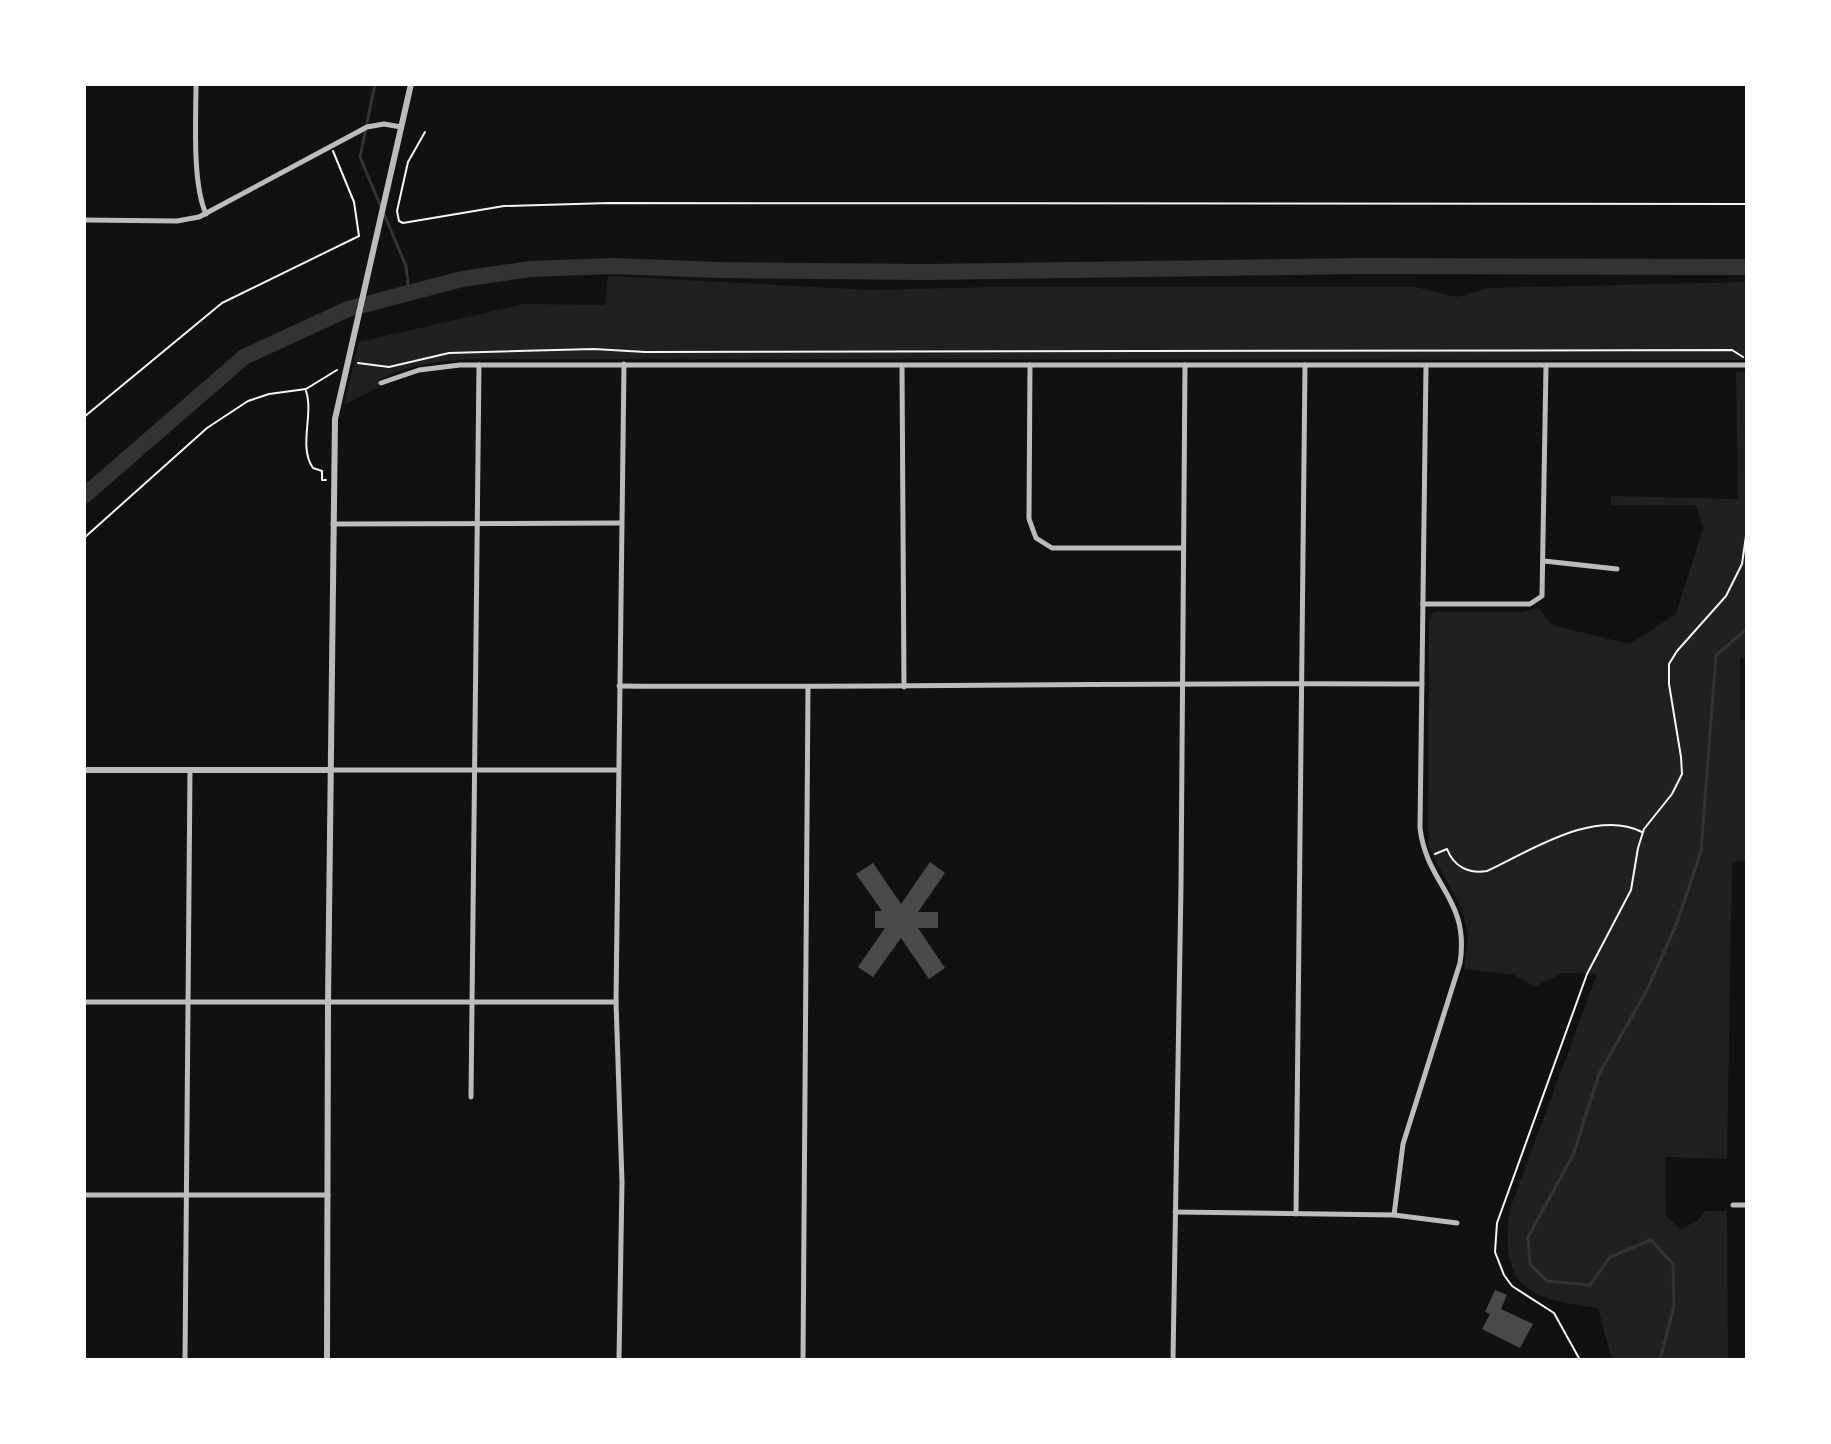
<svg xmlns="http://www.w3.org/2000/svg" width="1831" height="1444" font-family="Karla,sans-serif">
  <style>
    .green { fill: #202020 }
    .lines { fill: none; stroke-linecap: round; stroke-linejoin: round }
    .stream { stroke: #333; stroke-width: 3 }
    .river { stroke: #333; stroke-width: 16 }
    .building { fill: #4a4a4a }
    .path { stroke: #f5f5f5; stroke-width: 2 }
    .minor { stroke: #bcbcbc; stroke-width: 5 }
    .tertiary { stroke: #bcbcbc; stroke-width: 6 }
  </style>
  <rect width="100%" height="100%" fill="#111"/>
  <g class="green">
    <path d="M608,276l263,14 124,-3h420l42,10 31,-9 259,-6v78l-1264,-1c-36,1 -73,4 -106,22l2,6 -35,18 15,-63 165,-38 81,1z"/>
    <path d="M1736,372h11v286h-7v61l7,1v141l-15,1 -5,297 -62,-2 1,59 15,13 16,-8 8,-10h22l1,149h-116l-14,-52c-71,-8 -100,-23 -88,-99l87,-235 -35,-1 -27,14 -21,-12 -50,-6 4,-32 -6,-28 -34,-62 1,-224 1,-8 5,-3h87l17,-4 12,17 79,19 46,-30 27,-86 -7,-23h-85v-9l127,3z"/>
  </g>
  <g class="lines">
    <g class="stream">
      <polyline points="375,84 360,157 381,207"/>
      <polyline points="384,214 406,266 409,293"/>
      <polyline points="1660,1360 1674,1306 1673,1264 1651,1240 1610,1257 1590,1285 1547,1281 1530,1264 1528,1237 1573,1155 1599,1074 1647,990 1676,925 1701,851 1716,655 1747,629"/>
    </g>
    <polyline class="river" points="84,496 244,357 348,309 462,279 530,269 613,266 720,270 926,272 1364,266 1747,267"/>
  </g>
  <g class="building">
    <polygon points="930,862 945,873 918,912 938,912 938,928 918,928 945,968 929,979 901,938 873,977 858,967 885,928 875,928 875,911 882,911 856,874 873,863 901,904"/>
    <polygon points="1495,1290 1507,1295 1501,1309 1533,1324 1520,1348 1482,1329 1490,1314 1485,1312"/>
  </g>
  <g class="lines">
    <g class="path">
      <polyline points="425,132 408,162 397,211 399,221 403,223 504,206 609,203 1747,204"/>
      <polyline points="358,363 389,367 449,353 594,349 645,352 1732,350 1743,357"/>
      <path d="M306,391c8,23 -8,56 7,77l9,3v9h4"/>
      <polyline points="84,417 222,303 359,236 354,202 333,151"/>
      <polyline points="84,538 207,428 248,401 269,394 306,389 337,370"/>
      <path d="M1435,854l12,-5c7,18 22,25 40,22 43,-20 108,-63 155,-39"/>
      <polyline points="1580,1360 1554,1313 1512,1286 1504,1275 1495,1252 1497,1223 1587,974 1631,890 1638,848 1644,829 1672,794 1682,774 1681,757 1669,684 1669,664 1677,651 1726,596 1742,564 1747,529"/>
    </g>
    <g class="minor">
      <path d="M196,84c0,35 -4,99 10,130"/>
      <polyline points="84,220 177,221 199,217 367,127 384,124 401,127"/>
      <polyline points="1030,365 1029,519 1036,538 1052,548 1182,548"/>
      <polyline points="902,366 904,687"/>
      <polyline points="381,383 419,370 460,365 1747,365"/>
      <polyline points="333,524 621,523"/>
      <polyline points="1544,561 1617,569"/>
      <polyline points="1423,604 1530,604 1542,596 1546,366"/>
      <path d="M619,686c268,2 535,-4 803,-2"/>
      <polyline points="330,770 617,770"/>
      <polyline points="84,1002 616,1002"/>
      <polyline points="471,1097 479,365"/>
      <polyline points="84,1195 328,1195"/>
      <polyline points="1733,1205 1747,1205"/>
      <polyline points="1175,1212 1394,1215 1457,1223"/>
      <polyline points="1296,1214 1305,365"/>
      <path d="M1394,1215l9,-71 57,-181c10,-65 -33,-77 -40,-135l6,-462"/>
      <polyline points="185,1360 190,770"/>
      <polyline points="619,1360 622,1182 616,1002 624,364"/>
      <polyline points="803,1360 808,687"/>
      <polyline points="1173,1360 1181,886 1185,365"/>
    </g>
    <g class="tertiary">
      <polyline points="84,770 330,770"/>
      <polyline points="327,1360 328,1002 335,419 411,84"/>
    </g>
  </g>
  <rect width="1831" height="1444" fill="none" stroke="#ffffff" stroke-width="172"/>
</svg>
